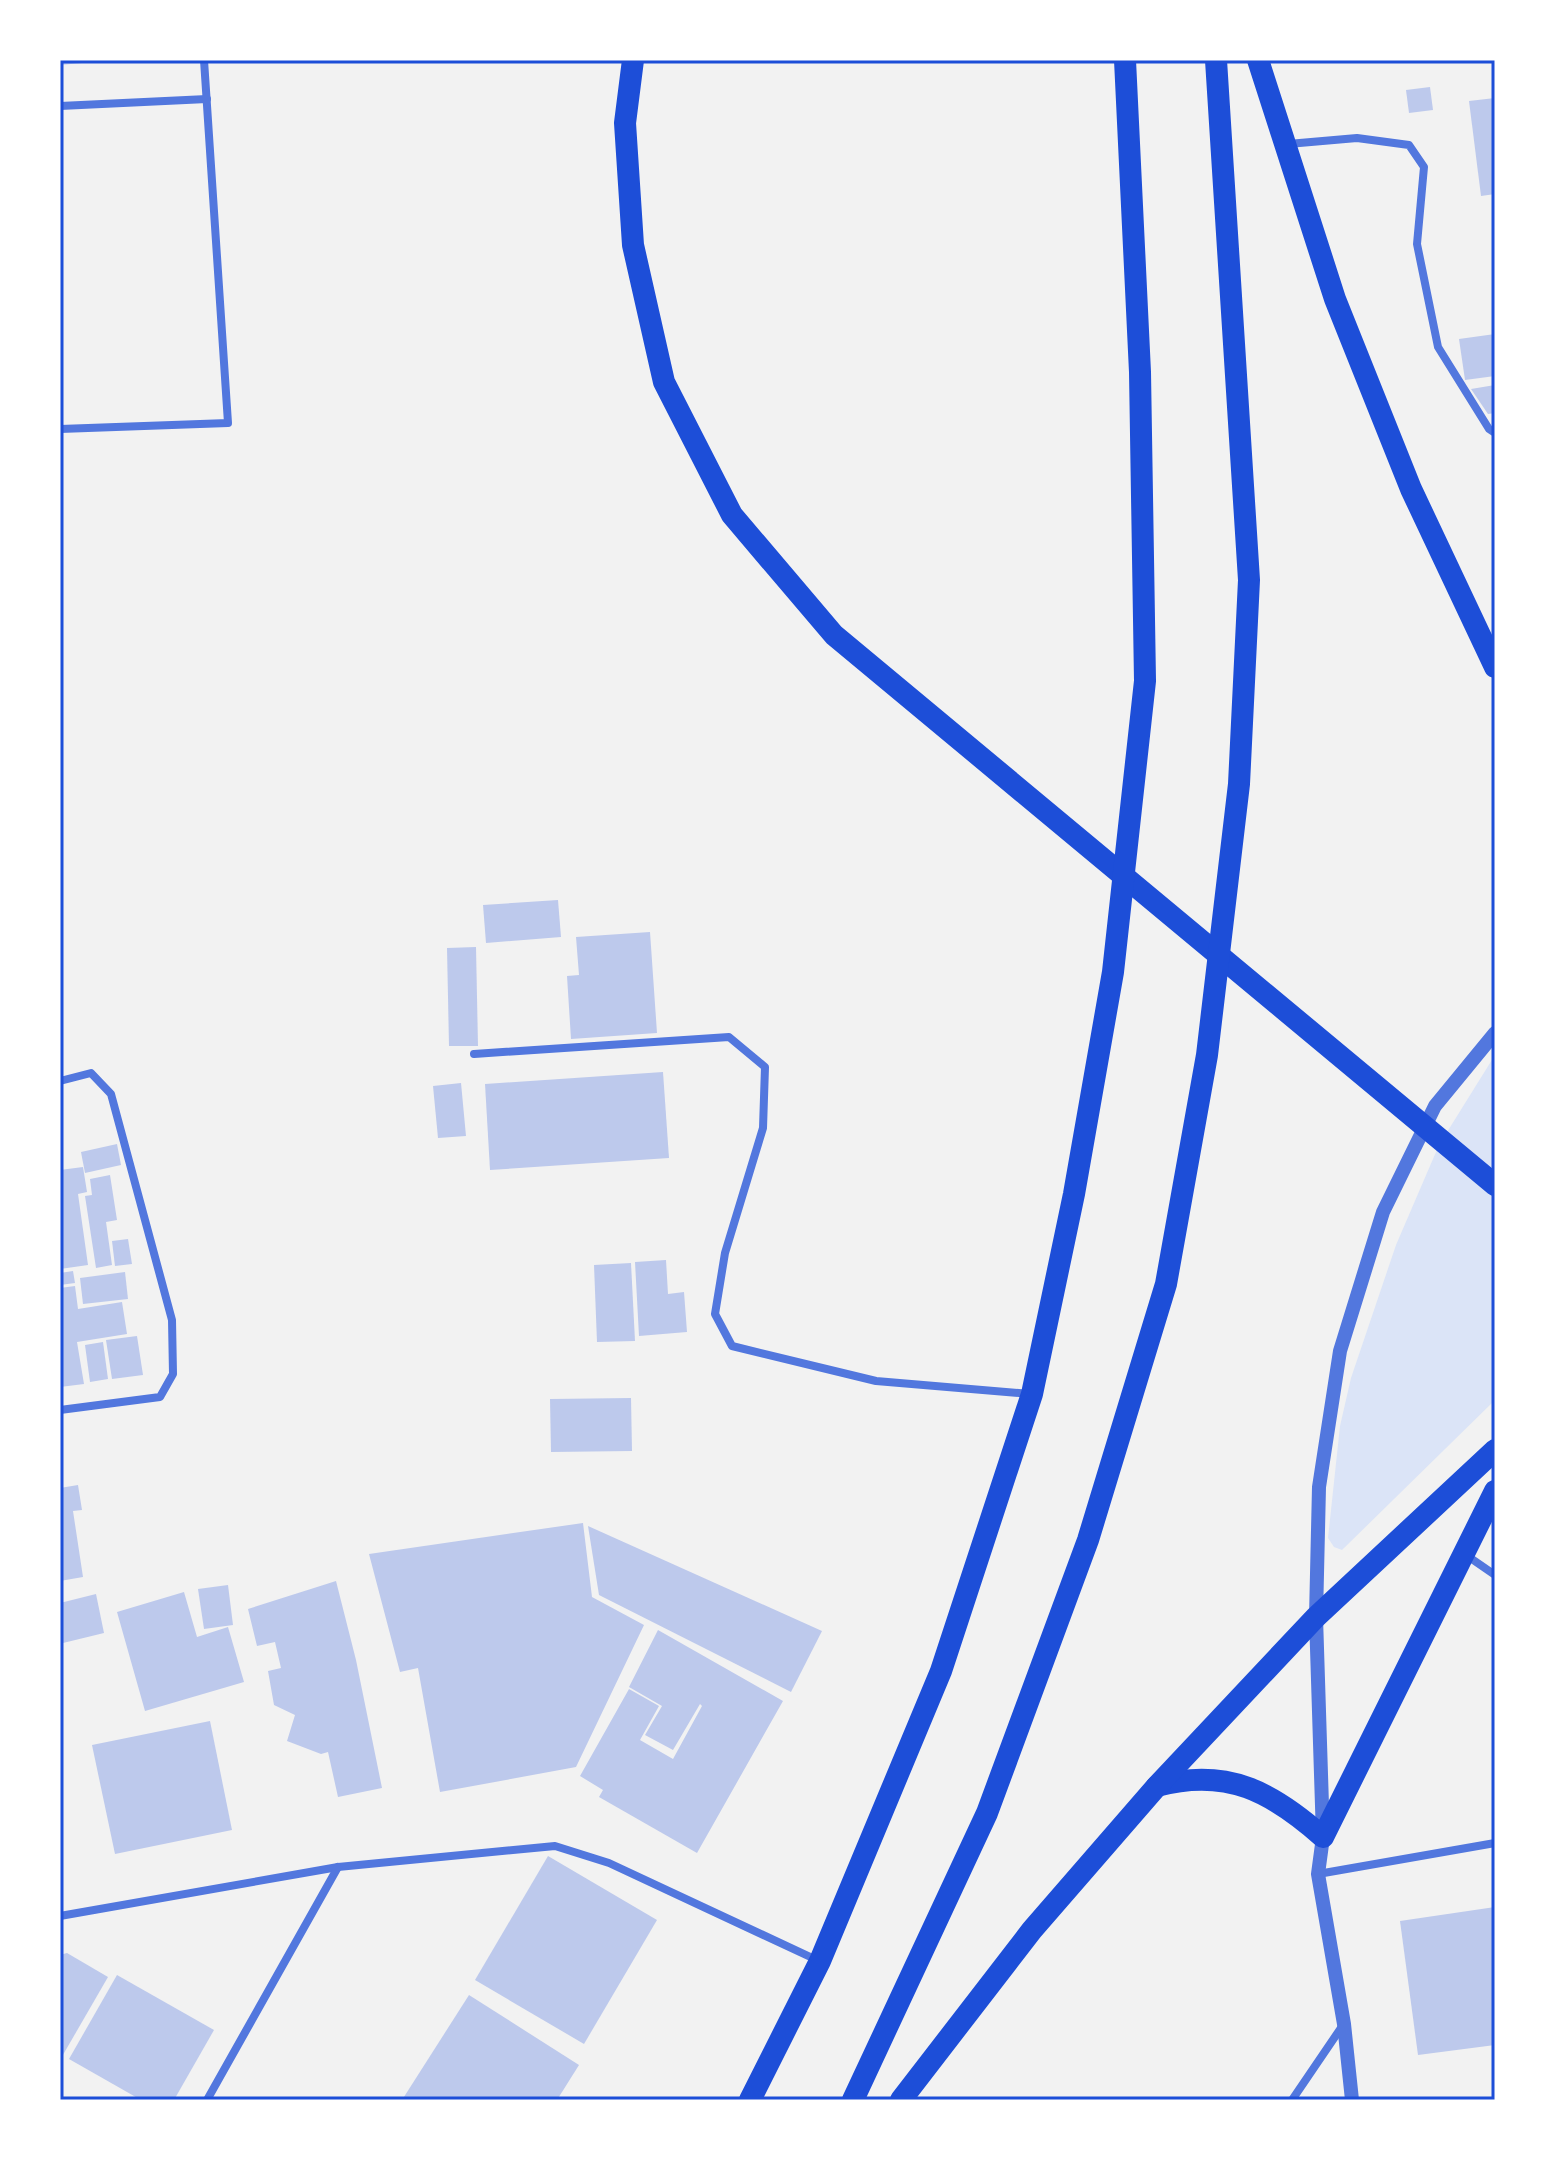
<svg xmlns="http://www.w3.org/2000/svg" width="1555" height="2160" font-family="'Space Grotesk',sans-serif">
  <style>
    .green { fill: #dbe4f7 }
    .building { fill: #bdc9ec }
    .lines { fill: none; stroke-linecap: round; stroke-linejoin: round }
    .minor { stroke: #5277de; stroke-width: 8 }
    .tertiary { stroke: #5277de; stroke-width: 14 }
    .trunk { stroke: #1d4ed8; stroke-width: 22 }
    .neatline { fill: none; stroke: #1d4ed8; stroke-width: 3 }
  </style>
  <rect width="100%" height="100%" fill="#f2f2f2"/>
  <polygon class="green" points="1495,1055 1495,1400 1342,1550 1334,1547 1328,1538 1340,1426 1351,1378 1396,1245 1439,1145"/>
  <g class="building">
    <polygon points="60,60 93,60 93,62 60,65"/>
    <polygon points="1430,87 1433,110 1409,113 1406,90"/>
    <polygon points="1495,98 1495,194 1481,196 1469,101"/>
    <polygon points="1495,334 1495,376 1465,380 1459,339"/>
    <polygon points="1495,385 1495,413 1488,414 1471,389"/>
    <polygon points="558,900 561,937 486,943 483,905"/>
    <polygon points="650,932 657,1033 571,1039 567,976 579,975 576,937"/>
    <polygon points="476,947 478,1046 449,1046 447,948"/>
    <polygon points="663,1072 669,1158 490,1170 485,1084"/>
    <polygon points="461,1083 466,1136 438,1138 433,1086"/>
    <polygon points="117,1144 121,1165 85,1173 81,1152"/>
    <polygon points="83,1167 87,1192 78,1194 88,1265 60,1269 60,1170"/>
    <polygon points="110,1175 117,1220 106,1222 112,1265 96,1268 85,1196 92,1195 90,1179"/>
    <polygon points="128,1239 132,1264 115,1266 112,1241"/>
    <polygon points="666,1260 668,1294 684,1292 687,1332 639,1336 635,1262"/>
    <polygon points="631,1263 635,1341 597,1342 594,1265"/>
    <polygon points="73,1271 75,1283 60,1285 60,1273"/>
    <polygon points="125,1272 128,1299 83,1304 80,1278"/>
    <polygon points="75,1286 78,1309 122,1302 127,1334 77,1342 84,1384 60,1387 60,1288"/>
    <polygon points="137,1336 143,1375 112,1379 106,1340"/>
    <polygon points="103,1342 108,1379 90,1382 85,1345"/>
    <polygon points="631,1398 632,1451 551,1452 550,1399"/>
    <polygon points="78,1485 82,1510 73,1511 83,1577 60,1581 60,1488"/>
    <polygon points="583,1523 592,1597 644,1625 576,1767 440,1792 418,1668 400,1672 369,1554"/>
    <polygon points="588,1526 822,1631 791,1692 599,1595"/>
    <polygon points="336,1581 356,1660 382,1788 338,1797 328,1752 321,1754 287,1741 295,1715 274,1705 268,1671 281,1668 275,1642 257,1646 248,1609"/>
    <polygon points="228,1585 233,1625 204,1629 198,1589"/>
    <polygon points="184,1592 197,1637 228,1627 244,1682 145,1711 117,1612"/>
    <polygon points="96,1594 104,1633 63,1643 60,1603"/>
    <polygon points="658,1630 783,1701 697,1853 599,1797 603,1790 580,1776 629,1689 659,1706 640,1740 673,1759 702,1706 700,1704 673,1750 645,1735 662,1706 629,1687"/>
    <polygon points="210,1721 232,1830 115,1854 92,1745"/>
    <polygon points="548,1856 657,1920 584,2044 475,1980"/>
    <polygon points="1495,1907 1495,2045 1418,2055 1400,1921"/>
    <polygon points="67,1953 108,1977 60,2060 60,1955"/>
    <polygon points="117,1975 214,2030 174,2100 141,2100 69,2059"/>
    <polygon points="469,1995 579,2065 557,2100 402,2100"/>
  </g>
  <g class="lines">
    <g class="minor">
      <polyline points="60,106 207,99"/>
      <polyline points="1288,144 1357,138 1409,145 1424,167 1417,244 1438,347 1489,429 1495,433"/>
      <polyline points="60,429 228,423 204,60"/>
      <polyline points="474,1054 729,1037 765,1067 763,1128 725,1253 715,1314 732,1346 876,1381 1031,1394"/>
      <polyline points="60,1081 91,1073 111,1094 172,1320 173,1374 160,1397 60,1410"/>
      <polyline points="1466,1555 1495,1575"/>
      <polyline points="1318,1874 1495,1843"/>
      <polyline points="60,1916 338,1867 555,1846 609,1863 819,1961"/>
      <polyline points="207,2100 338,1867"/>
      <polyline points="1292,2100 1343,2025"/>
    </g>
    <polyline class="tertiary" points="1352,2100 1344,2024 1318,1874 1323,1837 1316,1617 1319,1487 1340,1351 1383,1212 1435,1106 1495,1033"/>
    <g class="trunk">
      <polyline points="633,60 625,123 633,245 664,382 732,515 834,635 1495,1185"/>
      <polyline points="1258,60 1335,299 1411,489 1495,667"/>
      <path d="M1157,1786c70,-19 115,6 166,51l172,-346"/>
      <polyline points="750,2100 820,1961 941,1671 1032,1394 1074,1194 1113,972 1145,681 1140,372 1125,60"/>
      <polyline points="853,2100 987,1813 1088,1540 1166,1284 1207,1055 1239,784 1249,580 1216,60"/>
      <polyline points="901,2100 1032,1930 1157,1786 1316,1617 1495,1450"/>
    </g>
  </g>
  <rect width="1555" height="2160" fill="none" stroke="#ffffff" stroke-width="124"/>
  <rect x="62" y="62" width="1431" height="2036" class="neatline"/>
</svg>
